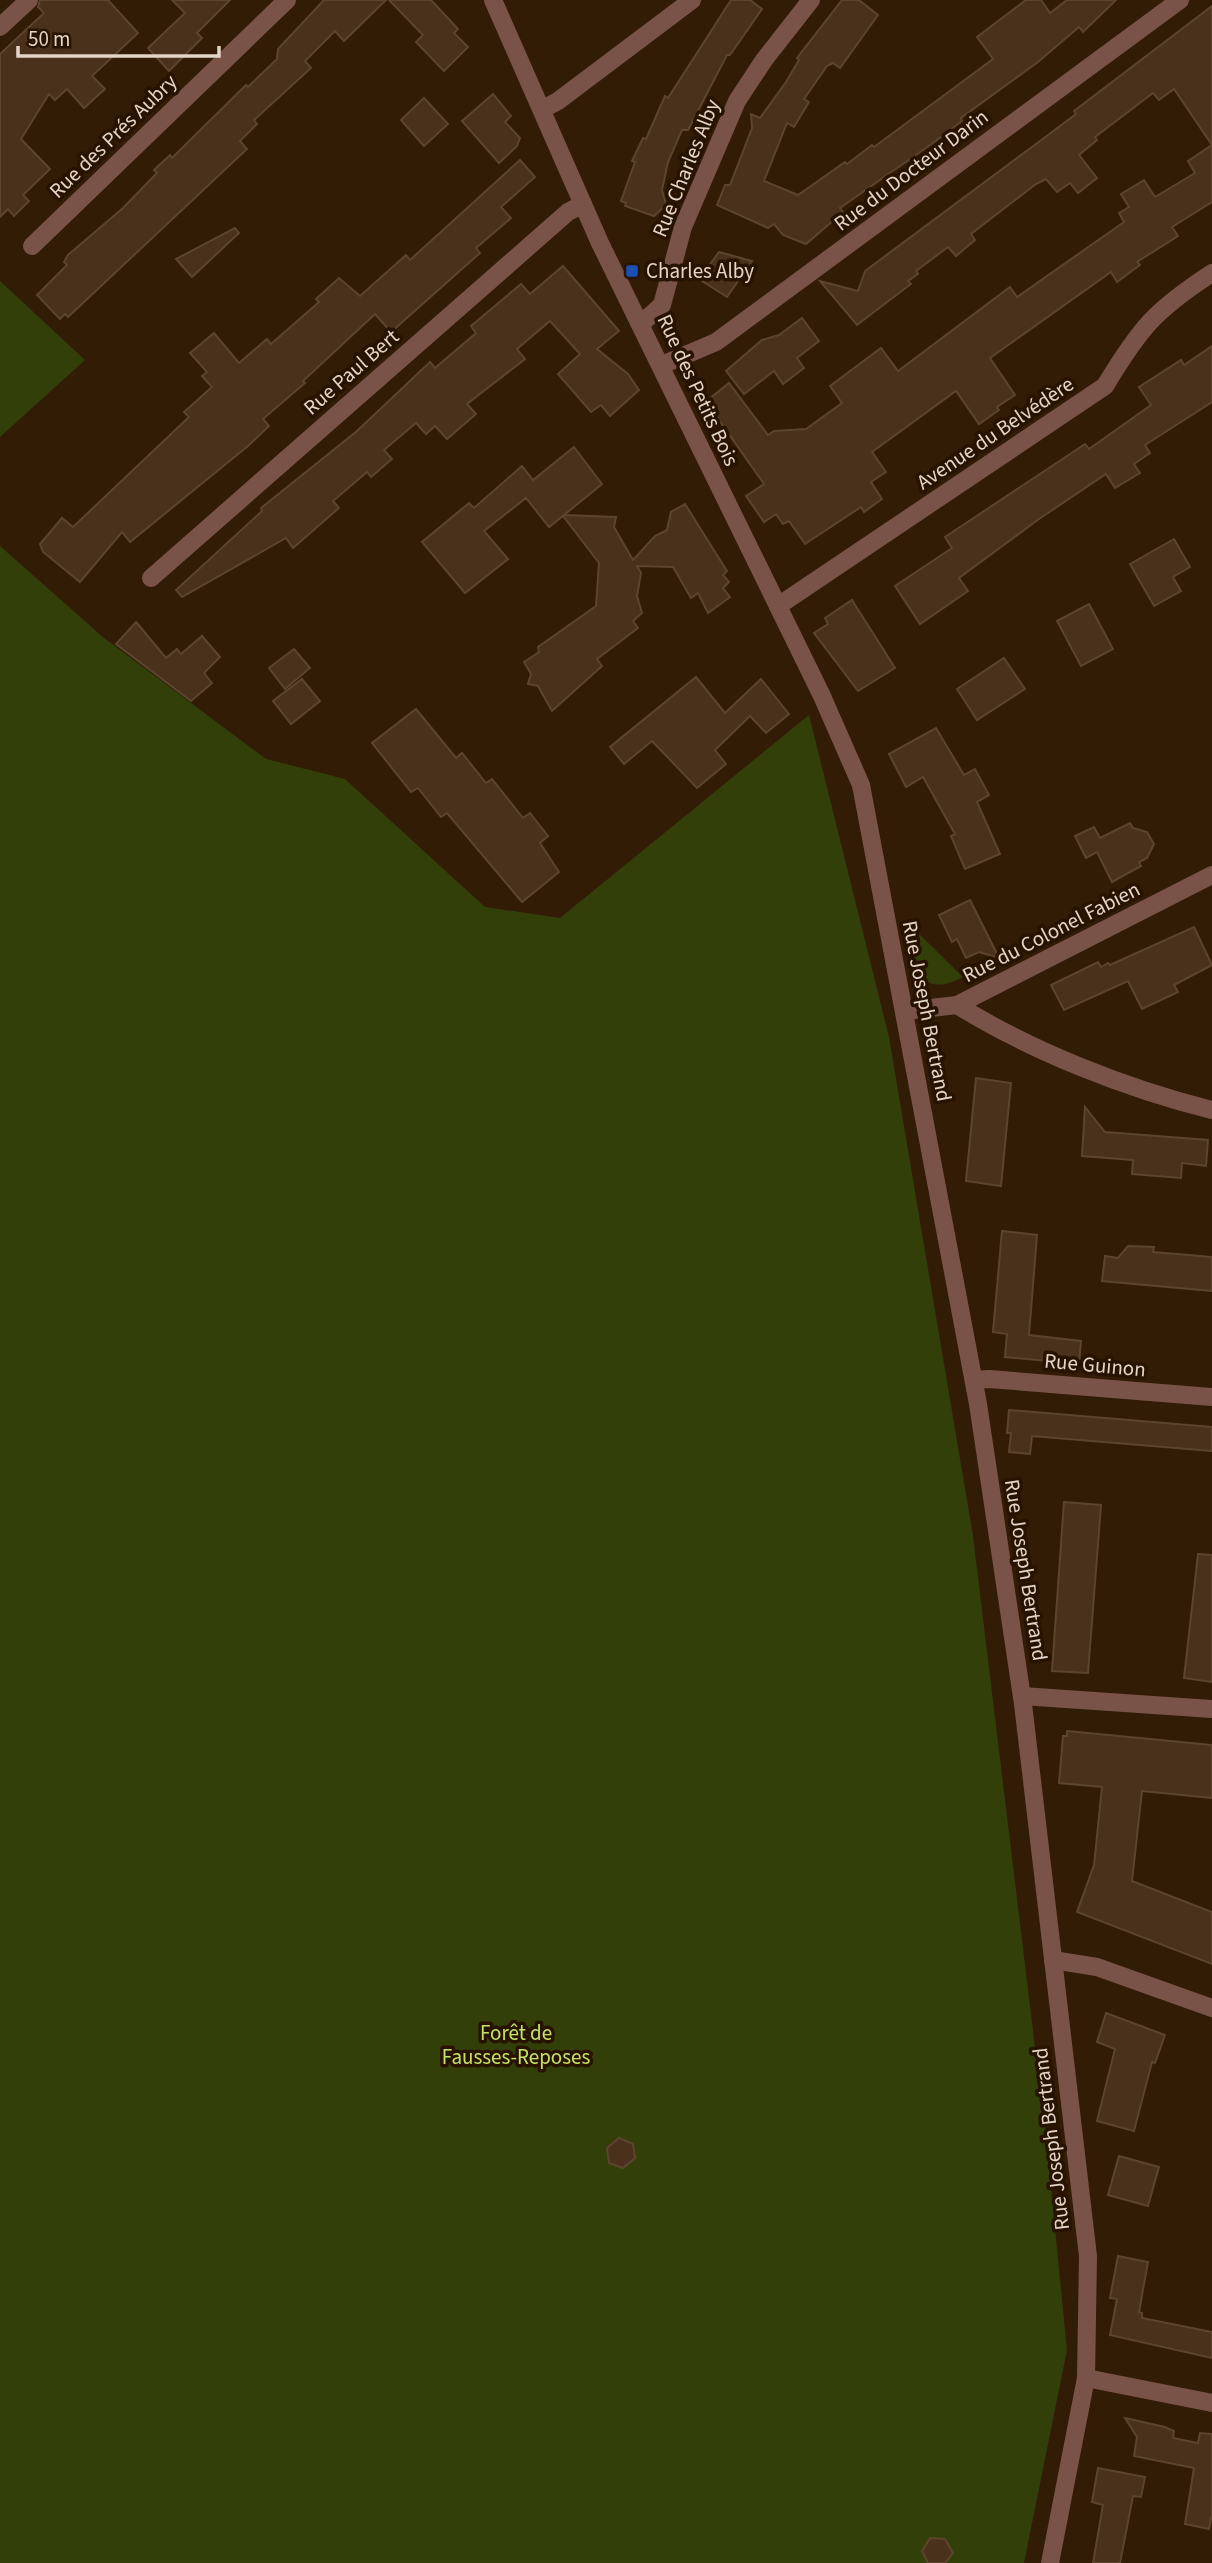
<svg xmlns="http://www.w3.org/2000/svg" width="1212" height="2563" font-family="'Source Sans 3',sans-serif">
  <style>
    .green { fill: #333f09 }
    .building { fill: #49311b; stroke: #5d442e; stroke-width: 2 }
    .lines { fill: none; stroke-linecap: round; stroke-linejoin: round }
    .minor { stroke: #7a5348; stroke-width: 18 }
    .transit-dot { fill: #1a4fb4; stroke: #281300; stroke-width: 2.5 }
    .labels { text-anchor: middle; dominant-baseline: central; stroke-width: 7; stroke-linejoin: round; paint-order: stroke }
    .street-label { font-size: 21px; fill: #e4d5c8; stroke: #281300 }
    .poi-label { font-size: 21px; fill: #e4d5c8; stroke: #281300; text-anchor: start }
    .park-label { font-size: 21px; fill: #c3e368; stroke: #281300 }
  </style>
  <rect width="100%" height="100%" fill="#321c06"/>
  <g class="green">
    <polygon points="0,281 85,360 0,437"/>
    <polygon points="0,546 104,638 266,759 345,779 485,907 560,918 809,715 889,1037 973,1536 1046,2138 1067,2350 1024,2563 0,2563"/>
    <path d="M906,921l57,56c-49,26 -51,-20 -57,-56z"/>
  </g>
  <g class="building">
    <polygon points="40,0 108,0 138,33 92,76 105,89 84,108 67,89 55,100 49,94 21,139 50,169 23,195 29,201 14,216 8,209 0,217 0,54 44,13 38,7"/>
    <polygon points="172,0 230,0 197,33 202,38 169,71 148,48 185,13"/>
    <polygon points="324,0 386,0 344,41 335,31 305,61 311,68 254,120 257,124 240,141 247,149 68,317 65,314 60,319 37,295 67,265 64,262 68,255 123,208 157,173 154,170 170,155 172,158 246,85 248,87 277,59 278,49"/>
    <polygon points="389,0 431,0 458,29 454,33 468,47 444,71 416,42 423,35"/>
    <polygon points="731,0 750,0 762,9 730,55 727,55 688,130 682,130 668,162 662,190 666,205 654,216 625,206 626,203 621,201 635,162 632,161 643,138 646,139 665,96 668,98"/>
    <polygon points="842,0 859,0 878,15 840,68 833,63 827,66 804,99 809,102 794,127 787,123 764,181 798,195 845,162 847,164 872,145 874,147 993,59 977,37 1026,0 1041,0 1050,13 1067,0 1116,0 1083,32 1079,27 1038,62 961,118 962,121 933,143 840,208 843,212 806,244 783,235 774,224 768,228 717,205 725,185 730,185 752,128 751,114 760,118 786,82 799,60 797,58"/>
    <polygon points="1212,6 1212,145 1174,89 1159,100 1153,93 1095,137 1097,140 1079,155 1097,178 1078,193 1070,183 1057,192 1046,179 1036,184 971,234 975,240 956,256 948,247 916,271 918,274 908,281 911,284 857,325 820,281 858,291 865,271 1044,138 1076,114 1074,111"/>
    <polygon points="493,94 511,116 505,122 520,138 517,146 499,163 462,121"/>
    <polygon points="424,98 448,124 424,146 401,120"/>
    <polygon points="1212,145 1212,202 1172,227 1178,236 1137,262 1140,265 1117,282 1111,272 990,358 1015,395 997,407 999,410 979,424 956,391 872,452 886,472 871,482 882,499 864,512 861,507 805,544 789,521 783,524 776,514 764,522 746,496 764,484 714,413 716,411 708,400 729,383 768,435 774,431 806,429 842,403 830,386 881,348 898,371 1010,287 1017,297 1124,222 1119,213 1129,207 1121,194 1144,180 1155,197 1195,173 1188,161"/>
    <polygon points="520,160 535,177 501,207 511,218 476,248 480,253 391,332 375,314 303,381 305,383 263,419 269,426 248,446 130,542 122,532 80,582 43,552 40,544 62,518 73,527 189,417 184,412 212,387 202,376 207,372 190,353 214,333 239,363 267,339 271,344 319,302 316,299 339,278 360,296 406,255 410,260"/>
    <polygon points="235,228 239,233 192,277 176,259"/>
    <polygon points="719,252 752,261 727,297 699,279"/>
    <polygon points="563,266 619,331 597,349 628,374 639,390 610,416 601,405 591,412 558,374 580,354 550,321 517,349 525,359 467,404 476,414 447,439 435,426 426,434 416,423 384,450 392,459 371,477 367,472 333,501 339,508 293,548 286,538 182,597 176,590 262,511 261,508 357,431 430,362 435,368 476,333 471,326 521,284 530,294"/>
    <polygon points="802,318 819,341 797,358 804,368 783,384 774,371 744,394 726,371 762,340 779,335"/>
    <polygon points="1212,346 1212,402 1145,445 1150,453 1134,464 1140,473 1115,488 1106,474 1039,519 959,578 968,591 920,624 895,586 952,548 945,537 1085,444 1089,449 1151,405 1139,387 1181,360 1184,365"/>
    <polygon points="574,447 602,484 564,515 616,517 614,527 633,560 655,536 667,530 671,512 685,504 727,571 723,575 729,582 723,588 730,597 708,613 698,593 691,598 673,567 637,566 641,573 637,596 642,613 633,621 638,628 597,659 602,666 552,711 538,686 528,684 531,674 524,662 539,652 538,647 596,606 599,563 563,516 549,527 526,498 484,531 508,559 465,593 422,542 469,503 474,508 522,466 533,480"/>
    <polygon points="1174,539 1190,567 1173,577 1181,591 1154,606 1130,564"/>
    <polygon points="852,600 895,668 858,691 814,633 828,624 825,618"/>
    <polygon points="1089,604 1113,649 1081,666 1057,621"/>
    <polygon points="136,622 166,658 177,649 181,654 202,636 220,657 204,673 212,683 191,701 116,644"/>
    <polygon points="294,649 310,668 285,689 269,668"/>
    <polygon points="1004,658 1025,689 977,720 957,689"/>
    <polygon points="696,677 725,713 761,679 789,714 766,733 750,716 715,750 726,764 697,788 652,741 624,764 610,747"/>
    <polygon points="302,679 320,701 291,724 273,701"/>
    <polygon points="416,709 456,758 462,753 486,783 492,779 523,818 530,813 548,836 540,843 559,872 522,902 447,813 441,817 418,788 411,792 372,743"/>
    <polygon points="936,728 964,775 975,769 989,795 977,802 1000,854 965,869 951,836 955,834 923,777 906,787 889,754"/>
    <polygon points="1130,823 1133,828 1147,832 1154,844 1147,858 1139,862 1141,866 1112,882 1097,852 1086,858 1075,836 1094,827 1100,838"/>
    <polygon points="970,900 999,958 979,952 966,958 957,939 952,942 939,915"/>
    <polygon points="1194,927 1212,965 1174,985 1178,992 1142,1009 1128,981 1064,1010 1051,985 1098,962 1101,967 1108,963 1110,965"/>
    <polygon points="976,1078 1011,1083 1001,1186 966,1181"/>
    <polygon points="1085,1107 1105,1132 1208,1140 1206,1166 1182,1163 1181,1178 1132,1174 1133,1160 1082,1156"/>
    <polygon points="1002,1231 1037,1235 1029,1335 1081,1341 1079,1364 1005,1357 1007,1334 993,1332"/>
    <polygon points="1128,1246 1154,1247 1153,1252 1212,1257 1212,1291 1102,1281 1105,1256 1118,1258"/>
    <polygon points="1009,1410 1212,1427 1212,1451 1032,1436 1030,1454 1009,1452 1011,1433 1007,1433"/>
    <polygon points="1064,1502 1101,1505 1088,1673 1052,1671"/>
    <polygon points="1198,1554 1212,1555 1212,1682 1184,1678"/>
    <polygon points="1067,1731 1212,1745 1212,1798 1142,1791 1132,1881 1212,1912 1212,1964 1077,1912 1094,1865 1102,1787 1059,1783 1063,1736 1067,1736"/>
    <polygon points="1106,2013 1165,2035 1155,2063 1152,2062 1134,2131 1097,2121 1115,2049 1097,2042"/>
    <polygon points="619,2138 633,2144 635,2158 623,2168 609,2163 607,2148"/>
    <polygon points="1119,2156 1159,2167 1148,2206 1108,2195"/>
    <polygon points="1118,2256 1148,2262 1139,2312 1142,2313 1142,2318 1212,2332 1212,2358 1110,2335 1117,2299 1110,2298"/>
    <polygon points="1125,2418 1165,2427 1174,2431 1173,2438 1198,2443 1200,2433 1212,2434 1212,2514 1209,2529 1185,2524 1194,2468 1134,2456 1137,2437"/>
    <polygon points="1098,2468 1145,2477 1141,2497 1133,2496 1120,2563 1093,2563 1103,2505 1092,2502"/>
    <polygon points="930,2538 945,2539 953,2553 945,2563 928,2563 922,2551"/>
  </g>
  <g class="lines">
    <g class="minor">
      <polyline points="493,0 600,243 822,696 861,785 978,1404 1023,1704 1088,2256 1086,2378 1050,2563"/>
      <polyline points="0,27 29,0"/>
      <polyline points="543,109 558,101 692,0"/>
      <polyline points="32,246 287,0"/>
      <polyline points="642,323 662,305 683,227 737,101 764,60 811,0"/>
      <polyline points="662,365 716,342 1180,0"/>
      <polyline points="151,578 568,212 583,204"/>
      <path d="M778,606l327,-220c35,-58 50,-76 107,-113"/>
      <path d="M957,1005c74,46 170,84 255,105"/>
      <polyline points="905,1011 957,1005 1212,875"/>
      <polyline points="974,1380 989,1379 1212,1397"/>
      <polyline points="1022,1696 1212,1709"/>
      <polyline points="1053,1960 1097,1967 1212,2008"/>
      <polyline points="1086,2378 1212,2403"/>
    </g>
  </g>
  <rect class="transit-dot" x="625" y="264" width="14" height="14" rx="3.5"/>
  <g class="labels">
    <g class="street-label">
      <text transform="translate(113 136) rotate(-44)">Rue des Prés Aubry</text>
      <text transform="translate(686 168) rotate(-68)">Rue Charles Alby</text>
      <text transform="translate(911 170) rotate(-37)">Rue du Docteur Darin</text>
      <text transform="translate(351 372) rotate(-41)">Rue Paul Bert</text>
      <text transform="translate(698 390) rotate(65)">Rue des Petits Bois</text>
      <text transform="translate(995 433) rotate(-34)">Avenue du Belvédère</text>
      <text transform="translate(1051 932) rotate(-27)">Rue du Colonel Fabien</text>
      <text transform="translate(927 1011) rotate(79)">Rue Joseph Bertrand</text>
      <text transform="translate(1095 1365) rotate(5)">Rue Guinon</text>
      <text transform="translate(1026 1570) rotate(81)">Rue Joseph Bertrand</text>
      <text transform="translate(1051 2139) rotate(-97)">Rue Joseph Bertrand</text>
    </g>
    <g class="poi-label">
      <text x="646" y="271">Charles Alby</text>
    </g>
    <g class="park-label">
      <text x="516" y="2033">Forêt de<tspan x="516" dy="24">Fausses-Reposes</tspan></text>
    </g>
  </g>
  <path d="M18 46v10h201v-10" fill="none" stroke="#e4d5c8" stroke-width="3.5"/>
  <text x="28" y="46" font-size="21" fill="#e4d5c8" stroke="#281300" stroke-width="5" paint-order="stroke">50 m</text>
</svg>
